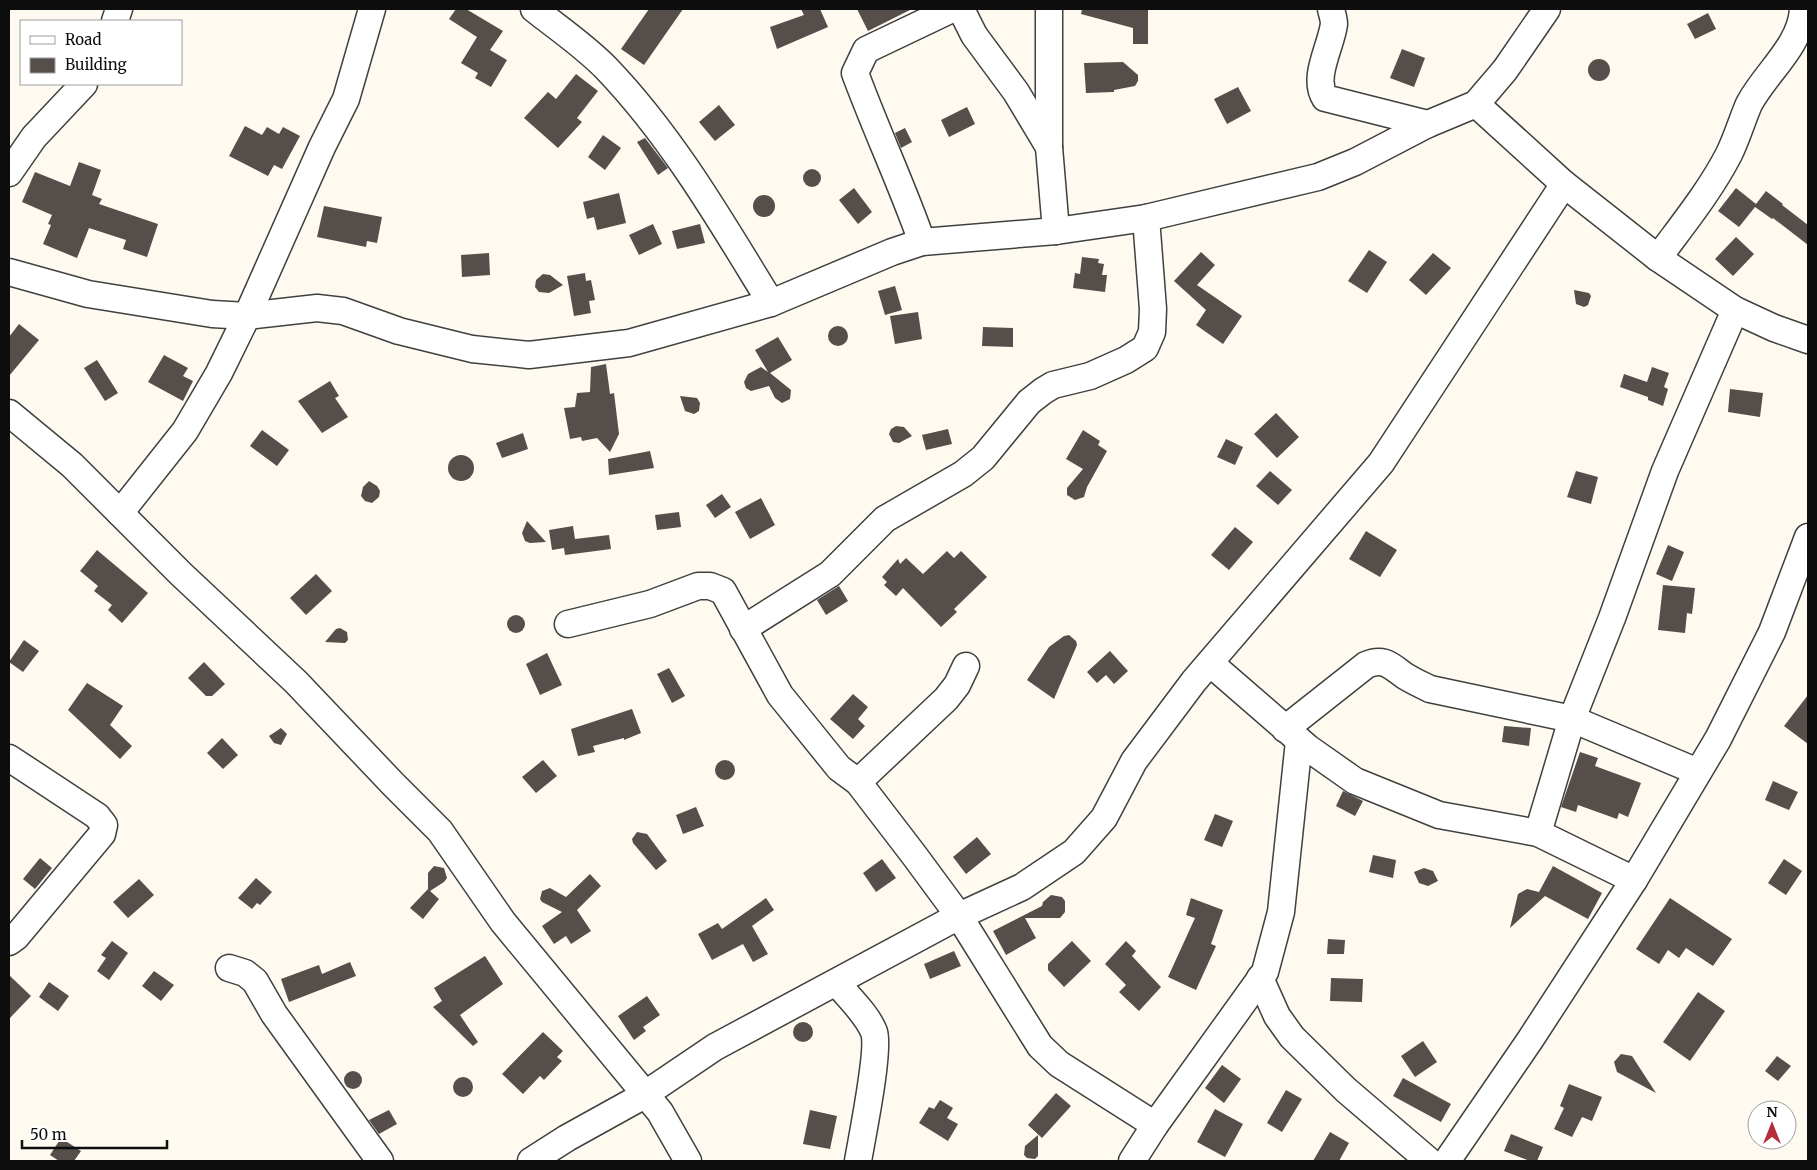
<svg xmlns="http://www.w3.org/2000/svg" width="1817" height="1170" font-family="Merriweather,serif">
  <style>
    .building { fill: #554e4a }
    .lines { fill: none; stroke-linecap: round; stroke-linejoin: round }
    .minor-casing { stroke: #404040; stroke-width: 29 }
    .minor { stroke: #fff; stroke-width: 26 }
  </style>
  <rect width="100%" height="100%" fill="#fefaef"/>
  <g class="building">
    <polygon points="456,9 466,9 503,31 490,50 507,60 491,87 475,78 478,73 461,63 477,37 449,19"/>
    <polygon points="649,9 683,9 644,65 621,49"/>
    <polygon points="801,9 820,9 828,27 777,49 770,27 804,15"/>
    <polygon points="857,9 912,9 868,31"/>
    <polygon points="1082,9 1148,9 1148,44 1133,44 1133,28 1081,14"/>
    <polygon points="1708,13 1716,29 1695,39 1687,24"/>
    <polygon points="1402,49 1425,58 1414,87 1390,78"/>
    <circle cx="1599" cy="70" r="11"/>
    <polygon points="1123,62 1138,75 1138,81 1135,86 1114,90 1114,92 1086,93 1084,63"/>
    <polygon points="576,74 598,91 577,118 582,122 558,148 524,118 548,92 556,99"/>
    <polygon points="1238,87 1251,111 1227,124 1214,99"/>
    <polygon points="719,105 735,125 715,141 699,122"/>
    <polygon points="967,107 975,124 949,137 941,120"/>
    <polygon points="245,126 262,135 267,127 279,134 283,127 300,136 282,169 274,165 268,176 229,156"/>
    <polygon points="905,128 912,142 901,148 895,133"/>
    <polygon points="603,135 621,148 605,170 588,157"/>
    <polygon points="645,138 668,168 658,175 637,142"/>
    <polygon points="79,162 101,170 92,195 102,199 99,204 158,224 147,257 123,249 126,240 89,228 77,258 43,244 51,225 48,224 52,215 22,202 35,172 70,186"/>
    <circle cx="812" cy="178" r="9"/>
    <polygon points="854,188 872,212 858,224 839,200"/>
    <polygon points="1736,188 1756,204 1766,191 1783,204 1782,205 1808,225 1808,245 1773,218 1772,219 1755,207 1739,227 1718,211"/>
    <polygon points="619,193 626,223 597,230 594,217 587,219 583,202"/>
    <circle cx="764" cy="206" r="11"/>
    <polygon points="324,206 382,217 377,243 367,241 366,247 317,237"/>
    <polygon points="653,224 662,244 639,255 629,235"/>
    <polygon points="700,224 705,243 677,249 672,231"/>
    <polygon points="1736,237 1754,254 1733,276 1715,259"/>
    <polygon points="1369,250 1387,262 1367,293 1348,281"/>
    <polygon points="1201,252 1215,265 1197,285 1242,316 1223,344 1196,325 1206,310 1174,281"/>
    <polygon points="489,253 490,275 462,277 461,255"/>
    <polygon points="1433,253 1451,268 1426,295 1409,280"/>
    <polygon points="1082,257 1099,259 1098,263 1104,264 1102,275 1107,275 1105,292 1073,288 1075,273 1080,274"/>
    <polygon points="585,273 586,281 591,280 595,300 589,301 591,313 574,316 567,276"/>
    <polygon points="543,274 550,275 563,285 549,293 539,292 535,287 536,280"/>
    <polygon points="895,286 902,310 885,315 878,291"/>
    <polygon points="1574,290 1589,293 1591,296 1588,305 1584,307 1576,304"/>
    <polygon points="918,312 922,339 895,344 890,316"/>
    <polygon points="19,324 39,340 9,376 9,337"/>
    <circle cx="838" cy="336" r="10"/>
    <polygon points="983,327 1013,328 1013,347 982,346"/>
    <polygon points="778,337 792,360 770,373 791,390 790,399 782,403 775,398 769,386 751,391 746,388 744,382 748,374 761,367 768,372 755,350"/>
    <polygon points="164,355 188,368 183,376 193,381 183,401 148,382"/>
    <polygon points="97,360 118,393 105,401 84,368"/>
    <polygon points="606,364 610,394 614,393 619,434 610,452 597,438 582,441 581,437 570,439 564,408 575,407 577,393 590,392 591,367"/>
    <polygon points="1652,367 1669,373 1664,387 1668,389 1663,406 1648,400 1648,397 1620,387 1624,374 1647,382"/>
    <polygon points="330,381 339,396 335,398 348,417 322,433 298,401"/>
    <polygon points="1730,389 1763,393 1760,417 1728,412"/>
    <polygon points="680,396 697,398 700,403 699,411 694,414 685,411"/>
    <polygon points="1276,413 1299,437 1277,458 1254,434"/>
    <polygon points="896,426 904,427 912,436 899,443 893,442 889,434 891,429"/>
    <polygon points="948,429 952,444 926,450 922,435"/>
    <polygon points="262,430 289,450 277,466 250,446"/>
    <polygon points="1083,430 1100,441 1098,445 1107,451 1087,487 1084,497 1075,500 1067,495 1067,488 1083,469 1066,459"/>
    <polygon points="523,433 528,449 502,458 496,443"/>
    <polygon points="1226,439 1243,447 1235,465 1217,457"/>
    <polygon points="650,451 654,468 609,475 608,459"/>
    <circle cx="461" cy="468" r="13"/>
    <polygon points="1270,471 1292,490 1278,505 1256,486"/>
    <polygon points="1576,471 1598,477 1591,504 1567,497"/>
    <polygon points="369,481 377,486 380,491 379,497 372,503 365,501 361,496 363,487"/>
    <polygon points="722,494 731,507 715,518 706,505"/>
    <polygon points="761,498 775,525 750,539 735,512"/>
    <polygon points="679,512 681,527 657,530 655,515"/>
    <polygon points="527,521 546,542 530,543 525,541 522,533"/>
    <polygon points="573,526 575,539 609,535 611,549 565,555 564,548 552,550 549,530"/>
    <polygon points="1235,527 1253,542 1229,570 1211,555"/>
    <polygon points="1366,531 1397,550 1380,577 1349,559"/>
    <polygon points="1668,545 1684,552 1672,581 1656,574"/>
    <polygon points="97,550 148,593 122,623 108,610 112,605 94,591 98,586 80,571"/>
    <polygon points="947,551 954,558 961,551 987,577 954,609 957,612 941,627 903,588 896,596 884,585 887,582 882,577 898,559 900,564 906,558 923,574"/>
    <polygon points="316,574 332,591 306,615 290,598"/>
    <polygon points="1663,585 1695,588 1692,614 1687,613 1685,633 1658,630"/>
    <polygon points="839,586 848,601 826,615 817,600"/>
    <circle cx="516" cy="624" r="9"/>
    <polygon points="340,628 347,632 348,640 345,643 325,642 336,629"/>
    <polygon points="1069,635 1076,641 1077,645 1054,699 1027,680 1049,647 1064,636"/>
    <polygon points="24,640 39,651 23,672 9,662"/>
    <polygon points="1110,651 1128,671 1114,684 1106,675 1097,683 1087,672"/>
    <polygon points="547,653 562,685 540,695 526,664"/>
    <polygon points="204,662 225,684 212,696 206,696 188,678"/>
    <polygon points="669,668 685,696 672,703 657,674"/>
    <polygon points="87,683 123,706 110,725 132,746 120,759 68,710"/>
    <polygon points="853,694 868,707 858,719 865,726 853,739 830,719"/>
    <polygon points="1808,695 1808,744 1784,726"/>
    <polygon points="632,709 641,733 624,740 624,738 593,746 595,752 578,756 571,729"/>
    <polygon points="1504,726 1531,728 1529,746 1502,742"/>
    <polygon points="281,728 287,734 281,745 274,743 269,736"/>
    <polygon points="222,738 238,755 223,769 207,753"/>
    <polygon points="1580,752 1598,758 1595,766 1641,783 1628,817 1619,813 1617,819 1578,805 1576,812 1561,807"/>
    <polygon points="543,760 557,776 536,793 522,777"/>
    <circle cx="725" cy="770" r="10"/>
    <polygon points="1773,781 1798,792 1789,810 1765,800"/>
    <polygon points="1343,791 1363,801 1355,816 1336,806"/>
    <polygon points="696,807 704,826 683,834 676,815"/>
    <polygon points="1215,814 1233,821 1222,847 1204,840"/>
    <polygon points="637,832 647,834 667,861 656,870 633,843 632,839"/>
    <polygon points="977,837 991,854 966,874 953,857"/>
    <polygon points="1373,855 1396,860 1393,878 1369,872"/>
    <polygon points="40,858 52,868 35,889 23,879"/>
    <polygon points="882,859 896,878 876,892 863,873"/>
    <polygon points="1784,859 1802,871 1786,895 1768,883"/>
    <polygon points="434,866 444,868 447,878 444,882 430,891 439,899 423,919 410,908 428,889 428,873"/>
    <polygon points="1553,866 1602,893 1588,919 1545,896 1510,928 1518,894 1527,889 1539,892"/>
    <polygon points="1424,868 1433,871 1438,881 1428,886 1419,883 1414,872"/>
    <polygon points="590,874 601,886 577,910 591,931 571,944 566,936 554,944 542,926 562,912 542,902 540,899 542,891 550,888 566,897"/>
    <polygon points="256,878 272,892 260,905 257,903 252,909 238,898"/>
    <polygon points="139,879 154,895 128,918 113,902"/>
    <polygon points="1051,895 1062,897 1065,901 1065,912 1060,918 1025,918 1036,938 1006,955 993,931 1042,906 1043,902"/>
    <polygon points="766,898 774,910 752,926 768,954 753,962 743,944 712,960 698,934 718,923 722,929"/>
    <polygon points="1191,898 1223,910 1211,944 1216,946 1196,990 1168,977 1195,918 1186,915"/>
    <polygon points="1670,898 1732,939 1713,966 1686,948 1679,958 1668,950 1659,964 1636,949"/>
    <polygon points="1328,939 1345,940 1344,954 1327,954"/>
    <polygon points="112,941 128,953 109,980 97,971 106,958 101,955"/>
    <polygon points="1072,941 1091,961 1064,987 1048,970 1048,964"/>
    <polygon points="1126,941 1136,951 1132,956 1161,987 1139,1011 1119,992 1126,985 1105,964"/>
    <polygon points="954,951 961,966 930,979 924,964"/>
    <polygon points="485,956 503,984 460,1015 478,1042 473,1046 433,1007 442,1001 434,988"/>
    <polygon points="350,962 356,976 289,1002 281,979 319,965 322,974"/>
    <polygon points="154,971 174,985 161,1001 142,986"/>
    <polygon points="9,975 31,996 9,1019"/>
    <polygon points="1331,978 1363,979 1362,1002 1330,1001"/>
    <polygon points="49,982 69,996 58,1011 39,997"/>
    <polygon points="1698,992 1725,1011 1690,1061 1663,1042"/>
    <polygon points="647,996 660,1015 643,1027 646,1031 634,1040 618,1016"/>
    <circle cx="803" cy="1032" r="10"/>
    <polygon points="543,1032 563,1051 557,1057 562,1061 544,1080 540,1076 523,1094 502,1074"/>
    <polygon points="1423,1041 1437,1062 1415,1077 1401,1056"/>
    <polygon points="1621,1054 1632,1056 1656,1093 1617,1072 1614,1062"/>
    <polygon points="1777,1056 1791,1066 1778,1081 1765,1071"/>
    <polygon points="1222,1065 1241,1079 1224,1103 1205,1088"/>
    <circle cx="353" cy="1080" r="9"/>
    <circle cx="463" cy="1087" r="10"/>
    <polygon points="1403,1078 1451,1104 1441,1122 1393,1096"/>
    <polygon points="1569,1084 1602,1097 1592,1121 1582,1117 1572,1137 1554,1129 1564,1108 1560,1106"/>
    <polygon points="1286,1090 1302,1099 1282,1132 1267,1123"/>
    <polygon points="1056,1093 1071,1106 1042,1138 1028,1125"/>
    <polygon points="940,1100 953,1108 947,1118 958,1124 948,1141 919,1123 929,1107 934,1109"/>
    <polygon points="1215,1109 1243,1124 1225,1157 1197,1142"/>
    <polygon points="389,1110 397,1124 379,1134 369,1120"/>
    <polygon points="810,1110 837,1116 830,1149 803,1144"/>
    <polygon points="1330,1132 1349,1143 1339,1161 1313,1161"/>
    <polygon points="1511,1134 1543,1147 1537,1161 1530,1161 1504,1151"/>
    <polygon points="1038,1135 1038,1156 1035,1159 1027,1158 1024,1155 1025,1146"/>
    <polygon points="61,1138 81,1151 74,1161 59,1161 50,1155"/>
  </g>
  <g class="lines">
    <g class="minor-casing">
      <g id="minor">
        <path d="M534,9c24,19 52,38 73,60 66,69 115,154 164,234"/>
        <polyline points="961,9 974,35 1016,92 1049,147"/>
        <polyline points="1049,9 1049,147 1056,231"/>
        <path d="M1331,9c1,5 3,10 3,15 -3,23 -22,53 -9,74l103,26"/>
        <polyline points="115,21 119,9"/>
        <polyline points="1476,104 1564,184 1658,258 1735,310 1774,328 1808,340"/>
        <polyline points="9,173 34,137 84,84"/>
        <path d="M922,242c-20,-57 -46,-112 -67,-169l11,-23 86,-41"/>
        <path d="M1658,258c25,-34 52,-67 71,-104 8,-16 13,-34 20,-50 17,-32 52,-58 54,-95"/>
        <polyline points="9,272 88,294 212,314 247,316 317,308 343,311 399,331 472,349 529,355 629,343 771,303 892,252 922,242 1056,231 1146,218 1318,177 1355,162 1428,124 1476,104 1505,70 1547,9"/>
        <polyline points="9,413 72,465 181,574 296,682 393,784 440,831 503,922 660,1112 688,1161"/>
        <polyline points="120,513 185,431 219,373 247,316 322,147 346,99 372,9"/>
        <polyline points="568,624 650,604 698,586 710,586 723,591 780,695 839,768 858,782 914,855 959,916 1040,1046 1059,1064 1155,1125"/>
        <polyline points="743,629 830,574 885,519 963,474 983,458 1029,402 1043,391 1053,385 1090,376 1126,360 1145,348 1152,332 1153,309 1146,218"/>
        <polyline points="1210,663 1308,748 1355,781 1439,815 1538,833"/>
        <path d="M1285,729l81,-64c18,-8 25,1 39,11 8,5 17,9 25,13l142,30 126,53"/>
        <polyline points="9,758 97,816 104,825 102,834 16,937 9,942"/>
        <polyline points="858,782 946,699 957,685 966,666"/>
        <polyline points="1634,880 1538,833 1572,719 1612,618 1665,471 1735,310"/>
        <polyline points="229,968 245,973 255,981 274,1014 380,1161"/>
        <polyline points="1260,978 1277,1016 1292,1037 1346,1090 1429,1161"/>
        <path d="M837,983c12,15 30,31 37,49 6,18 -12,105 -16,129"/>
        <polyline points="531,1161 567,1138 641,1097 715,1047 959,916 1022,887 1074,852 1104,818 1134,761 1194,681 1381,463 1564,184"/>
        <polyline points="1132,1161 1155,1125 1265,972 1281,912 1299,741"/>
        <polyline points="1447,1161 1530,1040 1634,880 1718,739 1772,632 1808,537"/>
      </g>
    </g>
    <use href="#minor" class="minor"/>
  </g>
  <rect width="1817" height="1170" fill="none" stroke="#0d0d0d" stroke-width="20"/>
  <rect x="20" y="20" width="162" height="65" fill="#ffffff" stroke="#9e9e9e"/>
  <rect x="30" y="36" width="25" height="8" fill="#ffffff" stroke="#9e9e9e"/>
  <text x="65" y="45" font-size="15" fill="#0d0d0d">Road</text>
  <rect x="30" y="58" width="25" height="15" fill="#554e4a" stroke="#9e9e9e"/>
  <text x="65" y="70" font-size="15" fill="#0d0d0d">Building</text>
  <g transform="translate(1772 1125)"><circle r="24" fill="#ffffff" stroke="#9e9e9e"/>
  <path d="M0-4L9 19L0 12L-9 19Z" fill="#b52e3c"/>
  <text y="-8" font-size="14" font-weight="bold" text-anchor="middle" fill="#0d0d0d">N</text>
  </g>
  <path d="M22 1140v8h145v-8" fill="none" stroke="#0d0d0d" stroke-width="2.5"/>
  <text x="30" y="1140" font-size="15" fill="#0d0d0d" stroke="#ffffff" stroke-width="4" paint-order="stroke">50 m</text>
</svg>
